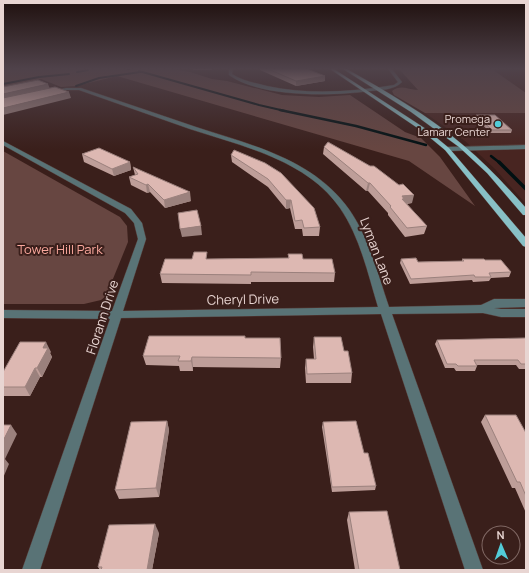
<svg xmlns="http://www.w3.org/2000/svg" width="529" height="573" font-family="Manrope,sans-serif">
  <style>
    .built { fill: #482521 }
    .green { fill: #674641 }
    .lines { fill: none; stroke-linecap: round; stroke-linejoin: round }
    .stream-far2 { stroke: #001012; stroke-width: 2 }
    .stream-far1 { stroke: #001012; stroke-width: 2.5 }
    .stream { stroke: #001012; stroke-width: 3.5 }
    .minor-casing { stroke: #563c38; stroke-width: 1 }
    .major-casing { stroke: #563c38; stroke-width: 1 }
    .minor { fill: #597376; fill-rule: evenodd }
    .major { fill: #88c0c6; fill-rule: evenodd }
    .wall { fill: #be9e99 }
    .shaded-wall { fill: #9b817d }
    .building { fill: #ddb8b2; stroke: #9b817d }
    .poi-dot { fill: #52cbd7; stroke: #3a1f1b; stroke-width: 1.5 }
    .labels { text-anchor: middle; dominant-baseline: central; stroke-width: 4; stroke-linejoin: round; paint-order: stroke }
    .far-poi-label { font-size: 11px; fill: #e8d5d2; stroke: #3a1f1b; text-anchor: end }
    .park-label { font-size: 13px; fill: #faa89d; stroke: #3a1f1b }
    .street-label { font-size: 13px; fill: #e8d5d2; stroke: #3a1f1b }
  </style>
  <rect width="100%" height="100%" fill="#3a1f1b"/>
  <g class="built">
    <polygon points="492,69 526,69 526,93"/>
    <polygon points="425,113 526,113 526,204 495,169 465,141"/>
  </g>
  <g class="green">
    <polygon points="3,69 172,69 190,72 212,79 227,81 282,95 319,97 350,95 405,132 421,138 440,157 475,206 409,161 117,76 76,86 61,87 41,79 3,88"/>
    <path d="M399,69h93l34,24v20h-101l-31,-18 -2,-4c9,-7 16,-1 26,-1z"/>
    <polygon points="3,151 120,217 127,226 128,242 106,296 101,300 84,304 3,304"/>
  </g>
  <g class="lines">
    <g class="stream-far2">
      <polyline points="127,69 130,69"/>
      <polyline points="139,71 259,105 285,111"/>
      <polyline points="77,72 88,70"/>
      <polyline points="3,84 39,77 69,74"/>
      <polyline points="76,86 99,78 140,72"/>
    </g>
    <g class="stream-far1">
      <polyline points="280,110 356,126 426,145"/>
      <polyline points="491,156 500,163"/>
    </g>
    <polyline class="stream" points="499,162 526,189"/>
    <g class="minor-casing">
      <g id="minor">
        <path d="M229,69h4l-1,5c11,7 23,9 35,12 42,9 84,6 127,-1l4,-3 -10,-13h4l10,13c-8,8 -21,8 -32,9 -37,5 -109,7 -141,-16z"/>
        <path d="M66,88h15c38,13 77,26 115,39 52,17 113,31 149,77 23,29 32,68 44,103l92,-2 13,-6h32v8l-32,1 7,1h25v8h-25l-18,-4 -91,1 91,256h-18l-84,-256 -260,4 -81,252h-18l88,-251 -107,-1v-8l109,1 26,-72 -4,-16 -9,-10 -122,-68v-4l128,68 11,14 4,16 -23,72 255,-4c-10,-33 -18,-70 -38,-99 -33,-48 -98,-62 -150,-79 -37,-13 -74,-26 -111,-39h-13l-16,3 -2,-1z"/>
        <polygon points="526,145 526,149 447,151 444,149 447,147"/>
      </g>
    </g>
    <g class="major-casing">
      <g id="major">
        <polygon points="330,69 334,69 426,129 449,148 526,238 526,247 523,246 445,150 422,131"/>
        <path d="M343,69h4c40,23 81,46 116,76 23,19 43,41 63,63v7h-3l-36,-42 -28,-26 -48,-35z"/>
      </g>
    </g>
    <use href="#minor" class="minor"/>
    <use href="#major" class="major"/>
  </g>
  <g class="wall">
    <rect x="193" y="69" width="19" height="1"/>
    <polygon points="260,69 307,69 325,76 325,81 296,86 260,70"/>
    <polygon points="476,115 512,130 511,133 491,133 475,118"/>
    <polygon points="324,147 412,203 407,204 427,226 424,234 405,237 388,215 388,213 368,191 366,191 323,154"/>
    <polygon points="82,154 130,162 131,170 114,176 84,162"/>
    <polygon points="231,155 265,163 320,227 319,236 303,236 302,229 295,229 290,208 286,209 268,187 232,162"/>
    <polygon points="133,167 191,201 165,208 150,192 147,193 131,185 129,177 135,175"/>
    <polygon points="288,254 303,259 335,273 334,282 251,282 251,284 162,283 160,274 207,259 288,258"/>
    <polygon points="401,259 418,262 462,261 462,259 485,260 511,272 509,277 491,278 489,281 473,282 472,280 410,284 400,263"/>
    <polygon points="314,337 344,351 352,373 351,383 306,383 305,368 306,359 314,359 313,347"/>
    <polygon points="245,338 281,358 280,368 193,367 193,371 180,371 179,366 146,365 143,356"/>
    <polygon points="526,339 526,369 519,369 516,365 477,365 477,366 475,371 456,371 454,368 445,368 435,344 437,340"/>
    <polygon points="51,352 50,353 52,357 42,377 40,377 30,396 3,396 3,372"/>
    <polygon points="485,415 526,433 526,513 515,488 512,488 481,422"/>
    <polygon points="167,421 169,430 159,497 119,499 115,490"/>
    <polygon points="323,422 364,453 376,486 375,490 332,492 322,427"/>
    <polygon points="349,512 400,570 355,570 347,520"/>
    <polygon points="159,533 152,570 100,570 98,567"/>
  </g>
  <g class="shaded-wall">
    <polygon points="325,76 325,81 296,86 296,81"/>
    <polygon points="48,84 50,89 3,100 3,94"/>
    <polygon points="69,92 71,98 3,115 3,108"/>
    <polygon points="130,162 131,170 114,176 112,169"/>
    <polygon points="368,183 370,183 368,191 366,191"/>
    <polygon points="148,184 150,192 147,193 146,185"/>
    <polygon points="190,192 191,201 165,208 164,200"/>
    <polygon points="414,195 412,203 403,204 402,196"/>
    <polygon points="286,200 291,200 290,208 286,209"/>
    <polygon points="201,226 202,235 182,237 180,229"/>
    <polygon points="46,342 51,352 50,353 52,357 42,377 37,368 43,348"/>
    <polygon points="192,357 193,367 193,371 191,361"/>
    <polygon points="35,368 40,377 30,396 25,387"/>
    <polygon points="167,421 169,430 159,497 156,488"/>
    <polygon points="11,425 17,434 5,459 9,464 3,478 3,441"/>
    <polygon points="155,524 159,533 152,570 147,570"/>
  </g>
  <g class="building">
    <polygon points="268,69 307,69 325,76 296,81"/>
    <polygon points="38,80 48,84 3,94 3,87"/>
    <polygon points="55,87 69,92 3,108 3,98"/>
    <polygon points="476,115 495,115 512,130 492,130"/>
    <polygon points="328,142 370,166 374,166 399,185 403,184 414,195 402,196 404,199 402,199 427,226 407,228 390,207 391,206 370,183 368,183 324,147"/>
    <polygon points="99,148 130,162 112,169 82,154"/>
    <polygon points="234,150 265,163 281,173 314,208 320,227 304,228 302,220 295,221 291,200 286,200 268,179 231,155"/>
    <polygon points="133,167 190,192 164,200 148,184 146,185 129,177 138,174"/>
    <polygon points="197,210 201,226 180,229 178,213"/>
    <polygon points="194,252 207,252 206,259 289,258 288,254 302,254 303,259 332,259 335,273 251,272 251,275 160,274 165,259 192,259"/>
    <polygon points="416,258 418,262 464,261 462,259 484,259 485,260 501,260 511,272 489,273 491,277 475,277 474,275 411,279 401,259"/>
    <polygon points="149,336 245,336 245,338 280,338 281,358 192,357 191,361 178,361 180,356 143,356"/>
    <polygon points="314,337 341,337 344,351 348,351 352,373 307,374 306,359 316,359"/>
    <polygon points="525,338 526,339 526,364 521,364 518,360 474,360 477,366 458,366 456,364 447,364 437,340"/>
    <polygon points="20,342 46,342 43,348 48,348 37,368 35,368 25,387 3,387 3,372"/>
    <polygon points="485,415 516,415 526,433 526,496 520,482 517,482"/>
    <polygon points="167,421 156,488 115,490 131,422"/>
    <polygon points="356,421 364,453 368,453 376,486 332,487 323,422"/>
    <polygon points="3,425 11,425 3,441"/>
    <polygon points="387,511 400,570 359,570 349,512"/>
    <polygon points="155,524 147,570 101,570 102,567 98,567 109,525"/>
  </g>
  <linearGradient id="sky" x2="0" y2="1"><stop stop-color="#20110f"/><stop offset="0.46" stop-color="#4f424a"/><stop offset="1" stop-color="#4f424a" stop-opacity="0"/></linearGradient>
  <rect width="529" height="149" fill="url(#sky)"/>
  <circle class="poi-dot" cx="498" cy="124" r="4"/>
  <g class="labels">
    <g class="far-poi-label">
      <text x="490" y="118">Promega<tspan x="490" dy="13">Lamarr Center</tspan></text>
    </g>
    <g class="park-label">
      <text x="60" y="249">Tower Hill Park</text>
    </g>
    <g class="street-label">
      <text transform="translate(377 251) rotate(69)">Lyman Lane</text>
      <text transform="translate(243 299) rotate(-1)">Cheryl Drive</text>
      <text transform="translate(102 317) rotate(-72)">Florann Drive</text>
    </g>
  </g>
  <rect width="529" height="573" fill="none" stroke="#e8d5d2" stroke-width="8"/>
  <g transform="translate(501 545) rotate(358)"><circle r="19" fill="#3a1f1b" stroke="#806864"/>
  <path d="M0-3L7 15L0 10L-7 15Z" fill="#52cbd7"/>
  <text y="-6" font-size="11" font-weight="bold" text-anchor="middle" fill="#e8d5d2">N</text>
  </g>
</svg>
